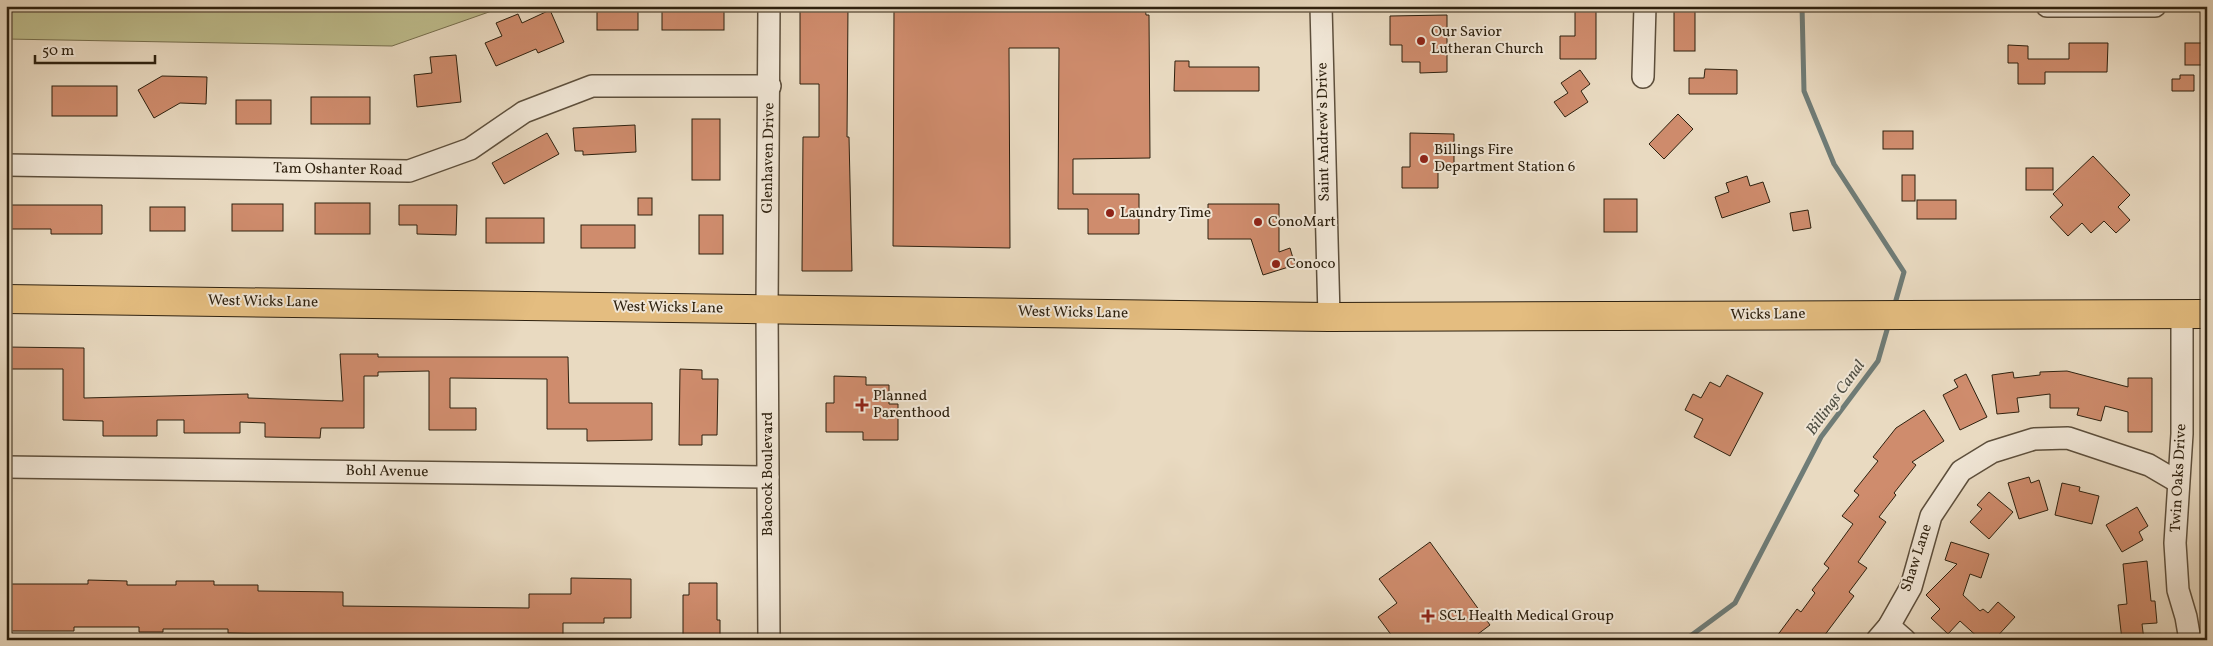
<svg xmlns="http://www.w3.org/2000/svg" width="2213" height="646" font-family="Vollkorn,serif">
  <style>
    .green { fill: #bebd8d; stroke: #766f4e }
    .lines { fill: none; stroke-linecap: round; stroke-linejoin: round }
    .stream { stroke: #6f7c77; stroke-width: 5 }
    .building { fill: #cf8c6d; stroke: #2e210f }
    .minor-casing { stroke: #5d4f3c; stroke-width: 24 }
    .major-casing { stroke: #2e210f; stroke-width: 30 }
    .minor { stroke: #f1e7d7; stroke-width: 21 }
    .major { stroke: #e4bd80; stroke-width: 28 }
    .poi-dot { fill: #8f2418; stroke: #f1e7d7; stroke-width: 2 }
    .labels { text-anchor: middle; dominant-baseline: central; stroke-width: 4; stroke-linejoin: round; paint-order: stroke }
    .poi-label { font-size: 15px; fill: #2e210f; stroke: #f1e7d7; text-anchor: start }
    .street-label { font-size: 15px; fill: #2e210f; stroke: #f1e7d7 }
    .water-label { font-size: 16px; font-style: italic; fill: #4e4e43; stroke: #f1e7d7 }
  </style>
  <rect width="100%" height="100%" fill="#e9dac1"/>
  <filter id="stains"><feTurbulence type="fractalNoise" baseFrequency=".004" numOctaves="4"/><feColorMatrix values="0 0 0 0 .2 0 0 0 0 .09 0 0 0 0 .02 0 0 0 .5 -.17"/></filter>
  <radialGradient id="worn" r=".72"><stop offset=".6" stop-color="#630" stop-opacity="0"/><stop offset="1" stop-color="#630" stop-opacity=".3"/></radialGradient>
  <polygon class="green" points="6,6 506,6 392,46 6,39"/>
  <g class="lines">
    <g class="stream">
      <polyline points="1802,6 1804,91 1834,164 1904,272 1894,307"/>
      <polyline points="1685,640 1735,603 1821,437 1878,361 1889,323"/>
    </g>
  </g>
  <g class="building">
    <rect x="597" y="6" width="41" height="24"/>
    <rect x="662" y="6" width="62" height="24"/>
    <polygon points="800,6 848,6 847,137 849,137 852,271 802,271 803,137 819,137 819,84 800,84"/>
    <polygon points="894,6 1145,6 1146,15 1149,15 1150,158 1073,159 1073,194 1139,194 1139,234 1088,234 1088,209 1058,209 1059,48 1009,48 1010,248 893,246"/>
    <polygon points="1575,6 1596,6 1596,59 1560,59 1560,36 1575,36"/>
    <polygon points="550,10 564,42 538,53 536,49 496,66 485,43 502,36 496,23 518,14 522,23"/>
    <rect x="1674" y="10" width="21" height="41"/>
    <polygon points="1447,15 1447,72 1420,73 1420,62 1402,62 1402,45 1390,45 1390,16"/>
    <polygon points="2069,43 2108,43 2107,72 2045,72 2045,84 2018,84 2018,63 2008,63 2008,45 2028,46 2028,59 2069,59"/>
    <rect x="2185" y="43" width="22" height="22"/>
    <polygon points="456,55 461,102 417,107 414,75 432,73 430,57"/>
    <polygon points="1175,61 1189,61 1189,67 1259,67 1259,91 1174,91"/>
    <polygon points="1705,69 1737,70 1737,94 1689,94 1689,78 1704,78"/>
    <polygon points="1580,70 1590,84 1581,91 1588,102 1565,117 1554,102 1568,93 1561,83"/>
    <polygon points="2180,75 2194,75 2194,91 2172,91 2172,79 2180,79"/>
    <polygon points="162,76 207,77 206,104 180,103 154,118 138,90"/>
    <rect x="52" y="86" width="65" height="30"/>
    <rect x="311" y="97" width="59" height="27"/>
    <rect x="236" y="100" width="35" height="24"/>
    <polygon points="1678,114 1693,129 1664,159 1649,144"/>
    <rect x="692" y="119" width="28" height="61"/>
    <polygon points="635,125 636,152 583,155 583,151 575,151 573,128"/>
    <rect x="1883" y="131" width="30" height="18"/>
    <polygon points="547,133 559,154 504,184 492,163"/>
    <polygon points="1410,133 1454,134 1454,167 1438,167 1438,188 1402,188 1402,167 1410,167"/>
    <polygon points="2093,156 2130,195 2118,207 2130,220 2116,233 2104,221 2091,233 2082,223 2068,236 2050,217 2063,205 2053,194"/>
    <rect x="2026" y="168" width="27" height="22"/>
    <rect x="1902" y="175" width="13" height="26"/>
    <polygon points="1747,176 1750,186 1763,182 1770,202 1722,218 1715,197 1729,192 1726,183"/>
    <rect x="638" y="198" width="14" height="17"/>
    <rect x="1604" y="199" width="33" height="33"/>
    <rect x="1917" y="200" width="39" height="19"/>
    <rect x="315" y="203" width="55" height="31"/>
    <rect x="232" y="204" width="51" height="27"/>
    <polygon points="1208,204 1279,204 1279,252 1290,248 1295,265 1263,275 1251,239 1208,239"/>
    <polygon points="6,205 102,205 102,234 51,234 51,229 6,229"/>
    <polygon points="399,205 457,205 456,235 417,234 417,225 399,225"/>
    <rect x="150" y="207" width="35" height="24"/>
    <polygon points="1808,210 1811,228 1793,231 1790,213"/>
    <rect x="699" y="215" width="24" height="39"/>
    <rect x="486" y="218" width="58" height="25"/>
    <rect x="581" y="225" width="54" height="23"/>
    <polygon points="6,347 84,348 84,398 248,394 248,398 343,401 340,354 378,354 378,357 568,357 569,403 652,403 652,440 587,441 587,429 547,429 547,379 450,378 450,408 476,408 476,430 429,430 429,371 378,372 378,376 364,376 364,428 321,428 320,438 265,437 265,423 240,422 240,433 184,433 184,420 157,420 157,436 103,436 103,421 63,420 63,369 6,369"/>
    <polygon points="680,369 702,370 702,379 718,379 717,435 702,435 702,445 679,445"/>
    <polygon points="2067,371 2128,387 2128,378 2152,378 2152,432 2128,432 2128,412 2105,406 2101,421 2077,415 2079,408 2050,408 2050,394 2017,398 2019,412 1997,414 1992,375 2013,372 2014,378 2040,375 2040,372"/>
    <polygon points="1966,374 1987,417 1960,430 1943,395 1958,387 1954,380"/>
    <polygon points="1727,375 1763,393 1730,456 1694,437 1703,419 1685,410 1693,394 1701,398 1710,382 1720,387"/>
    <polygon points="834,376 866,377 866,385 889,385 889,404 898,404 898,440 863,440 863,432 826,432 826,403 834,403"/>
    <polygon points="1924,410 1944,441 1912,462 1916,465 1894,493 1896,495 1879,517 1886,522 1858,562 1867,568 1849,592 1854,596 1821,640 1774,640 1797,609 1801,612 1815,593 1812,590 1829,568 1824,564 1853,524 1842,516 1859,495 1854,491 1878,461 1873,457 1896,428"/>
    <polygon points="2029,477 2031,483 2039,480 2048,510 2019,519 2008,483"/>
    <polygon points="2062,483 2080,487 2079,491 2099,496 2092,524 2055,515"/>
    <polygon points="1989,492 2013,512 1989,539 1970,522 1982,509 1977,505"/>
    <polygon points="2137,507 2148,526 2139,532 2143,540 2122,552 2106,525"/>
    <polygon points="1430,542 1490,625 1470,640 1395,640 1378,617 1397,603 1379,579"/>
    <polygon points="1951,542 1989,554 1981,578 1970,574 1963,595 1980,611 1983,609 1988,613 1998,602 2015,617 1994,640 1981,640 1960,621 1948,634 1931,618 1940,609 1926,595 1957,564 1945,560"/>
    <polygon points="2147,561 2151,601 2155,601 2157,623 2142,624 2144,640 2122,640 2118,605 2127,604 2123,564"/>
    <polygon points="571,578 631,579 631,618 604,618 604,623 563,623 563,636 529,636 266,634 228,633 228,629 163,629 163,632 139,632 139,627 74,627 74,631 9,631 9,616 6,616 6,584 88,584 88,580 127,581 127,585 176,585 176,581 214,581 214,585 258,585 258,591 343,592 343,606 529,608 529,594 571,594"/>
    <polygon points="689,583 717,583 717,620 720,620 720,640 683,640 683,595 689,595"/>
  </g>
  <g class="lines">
    <g class="minor-casing">
      <g id="minor">
        <polyline points="769,6 767,309 769,640"/>
        <polyline points="1321,6 1329,317"/>
        <polyline points="2047,6 2155,6"/>
        <polyline points="1643,77 1645,6"/>
        <polyline points="6,165 409,171 470,149 524,112 592,86 770,86"/>
        <polyline points="2182,314 2182,434 2175,543 2178,590 2186,617 2190,640"/>
        <polyline points="6,467 768,477"/>
        <polyline points="1889,626 1905,640"/>
        <polyline points="1877,640 1889,626 1911,587 1931,516 1961,471 1992,452 2034,439 2068,438 2149,465 2178,482"/>
      </g>
    </g>
    <g class="major-casing">
      <polyline id="major" points="6,299 1329,317 2207,314"/>
    </g>
    <use href="#minor" class="minor"/>
    <use href="#major" class="major"/>
  </g>
  <g class="poi-dot">
    <circle cx="1421" cy="41" r="5"/>
    <circle cx="1424" cy="159" r="5"/>
    <circle cx="1110" cy="213" r="5"/>
    <circle cx="1258" cy="222" r="5"/>
    <circle cx="1276" cy="264" r="5"/>
    <path d="M859.5 397.5h5v5h5v5h-5v5h-5v-5h-5v-5h5z"/>
    <path d="M1425.5 608.5h5v5h5v5h-5v5h-5v-5h-5v-5h5z"/>
  </g>
  <g class="labels">
    <g class="poi-label">
      <text x="1431" y="32">Our Savior<tspan x="1431" dy="17">Lutheran Church</tspan></text>
      <text x="1434" y="150">Billings Fire<tspan x="1434" dy="17">Department Station 6</tspan></text>
      <text x="1120" y="213">Laundry Time</text>
      <text x="1268" y="222">ConoMart</text>
      <text x="1286" y="264">Conoco</text>
      <text x="873" y="396">Planned<tspan x="873" dy="17">Parenthood</tspan></text>
      <text x="1439" y="616">SCL Health Medical Group</text>
    </g>
    <g class="street-label">
      <text transform="translate(1324 132) rotate(-91)">Saint Andrew's Drive</text>
      <text transform="translate(769 158) rotate(-89)">Glenhaven Drive</text>
      <text transform="translate(338 170) rotate(1)">Tam Oshanter Road</text>
      <text transform="translate(263 302) rotate(1)">West Wicks Lane</text>
      <text transform="translate(668 308) rotate(1)">West Wicks Lane</text>
      <text transform="translate(1073 313) rotate(1)">West Wicks Lane</text>
      <text transform="translate(1768 315) rotate(-1)">Wicks Lane</text>
      <text transform="translate(387 472) rotate(1)">Bohl Avenue</text>
      <text transform="translate(768 474) rotate(-90)">Babcock Boulevard</text>
      <text transform="translate(2179 478) rotate(-87)">Twin Oaks Drive</text>
      <text transform="translate(1917 558) rotate(-72)">Shaw Lane</text>
    </g>
    <g class="water-label">
      <text transform="translate(1836 398) rotate(-54)">Billings Canal</text>
    </g>
  </g>
  <rect width="2213" height="646" fill="none" stroke="#e9dac1" stroke-width="25"/>
  <rect x="8" y="8" width="2198" height="631" fill="none" stroke="#2e210f" stroke-width="2.5"/>
  <rect x="12" y="12" width="2188" height="621" fill="none" stroke="#2e210f"/>
  <path d="M35 55v8h120v-8" fill="none" stroke="#2e210f" stroke-width="2.5"/>
  <text x="42" y="55" font-size="15" fill="#2e210f" stroke="#f1e7d7" stroke-width="4" paint-order="stroke">50 m</text>
  <rect width="100%" height="100%" filter="url(#stains)"/>
  <rect width="100%" height="100%" fill="url(#worn)"/>
</svg>
